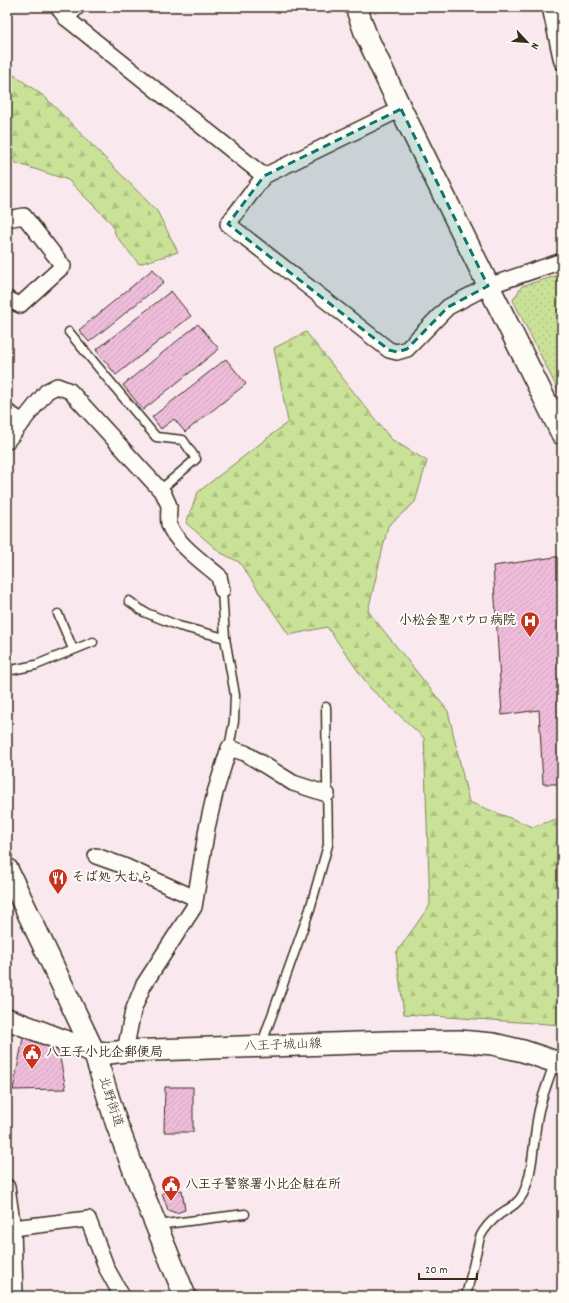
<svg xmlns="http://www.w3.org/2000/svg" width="569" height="1303" font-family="Dekko,'Klee One',sans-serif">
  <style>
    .green { fill: url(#green-dots); stroke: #82865a }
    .forest { fill: url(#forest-firs); stroke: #82865a }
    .building { fill: url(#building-hatch); stroke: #3b2a1e }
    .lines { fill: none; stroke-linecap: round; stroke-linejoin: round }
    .lane-casing { stroke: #3b2a1e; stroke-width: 11 }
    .street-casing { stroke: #3b2a1e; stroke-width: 18 }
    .secondary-casing { stroke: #3b2a1e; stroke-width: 24 }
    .lane { stroke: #fdfcf7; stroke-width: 8 }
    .street { stroke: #fdfcf7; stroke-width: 15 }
    .secondary { stroke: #fdfcf7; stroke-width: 21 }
    .marked { fill: #0f766e; fill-opacity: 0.2; stroke: #0f766e; stroke-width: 3; stroke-dasharray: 8 5; stroke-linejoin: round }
    .labels { text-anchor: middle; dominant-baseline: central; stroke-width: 4; stroke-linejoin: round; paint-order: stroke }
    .poi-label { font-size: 13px; font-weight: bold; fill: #3b2a1e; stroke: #fdfcf7; text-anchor: start }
    .street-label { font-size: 13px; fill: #3b2a1e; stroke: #fdfcf7 }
  </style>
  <defs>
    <pattern id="green-dots" width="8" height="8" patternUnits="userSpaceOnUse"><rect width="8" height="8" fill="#cae297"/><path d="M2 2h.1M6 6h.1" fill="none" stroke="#aec282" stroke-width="1.8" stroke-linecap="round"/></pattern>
    <pattern id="forest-firs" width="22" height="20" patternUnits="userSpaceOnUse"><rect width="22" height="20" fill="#cae297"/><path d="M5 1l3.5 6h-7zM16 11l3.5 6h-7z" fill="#aec282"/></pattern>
    <pattern id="building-hatch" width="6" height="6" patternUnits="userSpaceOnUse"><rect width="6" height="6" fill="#efbddb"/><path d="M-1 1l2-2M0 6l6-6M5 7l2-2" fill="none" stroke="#cea3bc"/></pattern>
  </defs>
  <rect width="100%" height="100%" fill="#f9e9ef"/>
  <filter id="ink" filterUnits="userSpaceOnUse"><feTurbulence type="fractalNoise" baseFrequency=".025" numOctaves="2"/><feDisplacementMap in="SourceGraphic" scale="8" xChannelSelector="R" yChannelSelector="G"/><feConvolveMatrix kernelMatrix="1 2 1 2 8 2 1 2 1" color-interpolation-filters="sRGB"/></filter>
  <g filter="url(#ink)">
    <polygon class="green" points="562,274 562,398 513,300 522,286"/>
    <g class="forest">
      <polygon points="7,70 45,97 157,211 178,252 139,264 116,236 112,224 68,180 16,163 7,149"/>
      <polygon points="306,332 391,439 427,461 415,502 388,526 368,611 448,711 469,802 533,827 562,817 562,1025 404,1014 396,953 430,905 424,738 370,688 327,627 289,635 239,562 221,553 186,523 198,492 288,422 274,348"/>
    </g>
    <g class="building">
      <polygon points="153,269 164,282 89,342 79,330"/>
      <polygon points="171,291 191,316 116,375 96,350"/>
      <polygon points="198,324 219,349 143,410 123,385"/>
      <polygon points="226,359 246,384 185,432 174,419 161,429 152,417"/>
      <polygon points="562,556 562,784 543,784 539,710 502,715 493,566"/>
      <polygon points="24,1033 58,1048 66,1089 13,1090"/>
      <polygon points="165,1087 193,1087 193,1132 164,1132"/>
      <polygon points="182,1190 185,1210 176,1213 168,1210 162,1193"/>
    </g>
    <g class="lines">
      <g class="lane-casing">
        <g id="lane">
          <polyline points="69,332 156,437 183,440 196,459 160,490"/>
          <polyline points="222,590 225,638 235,695 234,721 229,748"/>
          <polyline points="129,601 144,612 179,626 225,638"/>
          <polyline points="58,614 73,649"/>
          <polyline points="7,671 36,665 93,642"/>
          <polyline points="261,1046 310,909 328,845 326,707"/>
          <polyline points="157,1225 245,1214"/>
          <path d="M466,1296l14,-59c5,-10 12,-17 20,-23 9,-6 18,-10 23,-20 11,-24 10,-53 15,-79 3,-17 11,-35 16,-52"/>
        </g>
      </g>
      <g class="street-casing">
        <g id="street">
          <polyline points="58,7 66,18 264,176 401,109"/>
          <polyline points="550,7 562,62"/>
          <polyline points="66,18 77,7"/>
          <polyline points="264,176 228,224 389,350 397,352 407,349 448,307 488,286 562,261"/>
          <polyline points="7,219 24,216 63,266 20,305 7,299"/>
          <polyline points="7,412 23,422"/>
          <path d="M7,441l40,-50 10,-5 13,5 94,103c1,4 4,8 5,12 0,6 -1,13 0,18 5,18 36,40 50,52l3,14"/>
          <polyline points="96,856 124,866 195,898"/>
          <polyline points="125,1051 133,1011 143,986 194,907 207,828 215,793 229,748 245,753 293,783 327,794"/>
          <polyline points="7,1187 13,1228 15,1296"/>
          <polyline points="13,1228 88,1219 107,1269 122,1296"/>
        </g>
      </g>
      <g class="secondary-casing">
        <g id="secondary">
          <polyline points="356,7 366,35 401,109 562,434"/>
          <polyline points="7,869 94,1052 116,1122 136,1176 185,1296"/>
          <polyline points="7,1019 94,1052 109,1053 125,1051 387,1042 459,1041 493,1044 523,1051 562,1064"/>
        </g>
      </g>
      <use href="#lane" class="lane"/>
      <use href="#street" class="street"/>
      <use href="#secondary" class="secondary"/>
    </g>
  </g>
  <path class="marked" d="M401,109l87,177 -40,21 -41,42 -10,3 -8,-2 -161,-126 36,-48z"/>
  <defs>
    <g id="hospital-pin" transform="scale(1)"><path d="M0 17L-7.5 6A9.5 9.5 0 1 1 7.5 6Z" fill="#c8321e" stroke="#fdfcf7"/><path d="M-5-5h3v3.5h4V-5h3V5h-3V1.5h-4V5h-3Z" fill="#fff"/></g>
    <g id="restaurant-pin" transform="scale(1)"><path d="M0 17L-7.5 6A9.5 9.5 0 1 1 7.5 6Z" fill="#c8321e" stroke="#fdfcf7"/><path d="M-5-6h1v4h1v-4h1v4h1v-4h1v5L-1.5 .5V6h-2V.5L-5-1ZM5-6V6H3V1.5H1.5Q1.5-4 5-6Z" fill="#fff"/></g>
    <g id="civic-pin" transform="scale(1)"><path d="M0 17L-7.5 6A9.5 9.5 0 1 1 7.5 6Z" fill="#c8321e" stroke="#fdfcf7"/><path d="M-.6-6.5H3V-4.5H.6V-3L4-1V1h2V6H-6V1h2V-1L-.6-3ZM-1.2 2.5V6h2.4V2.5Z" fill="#fff"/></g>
  </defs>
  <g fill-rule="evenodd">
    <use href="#hospital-pin" x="530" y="621"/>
    <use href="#restaurant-pin" x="58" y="878"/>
    <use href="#civic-pin" x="32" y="1053"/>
    <use href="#civic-pin" x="171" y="1185"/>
  </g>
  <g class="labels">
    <g class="poi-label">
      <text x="516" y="621" text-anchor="end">小松会聖パウロ病院</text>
      <text x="72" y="878">そば処 大むら</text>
      <text x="46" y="1053">八王子小比企郵便局</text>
      <text x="185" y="1185">八王子警察署小比企駐在所</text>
    </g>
    <g class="street-label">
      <text transform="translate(283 1046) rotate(-2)">八王子城山線</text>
      <text transform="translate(110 1102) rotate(72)">北野街道</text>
    </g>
  </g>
  <rect width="569" height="1303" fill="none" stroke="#fdfcf7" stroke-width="24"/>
  <rect x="12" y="12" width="545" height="1279" fill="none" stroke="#3b2a1e" stroke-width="1.5" filter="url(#ink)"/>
  <g transform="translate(527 42) rotate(116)" stroke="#fdfcf7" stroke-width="3" paint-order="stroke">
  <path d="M0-3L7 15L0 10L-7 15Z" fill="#3b2a1e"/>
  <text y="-6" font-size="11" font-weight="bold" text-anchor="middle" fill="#3b2a1e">N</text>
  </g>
  <path d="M419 1273v6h58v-6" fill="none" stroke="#3b2a1e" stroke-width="2"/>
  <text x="425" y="1273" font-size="12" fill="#3b2a1e" stroke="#fdfcf7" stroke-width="3" paint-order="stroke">20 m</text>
</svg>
